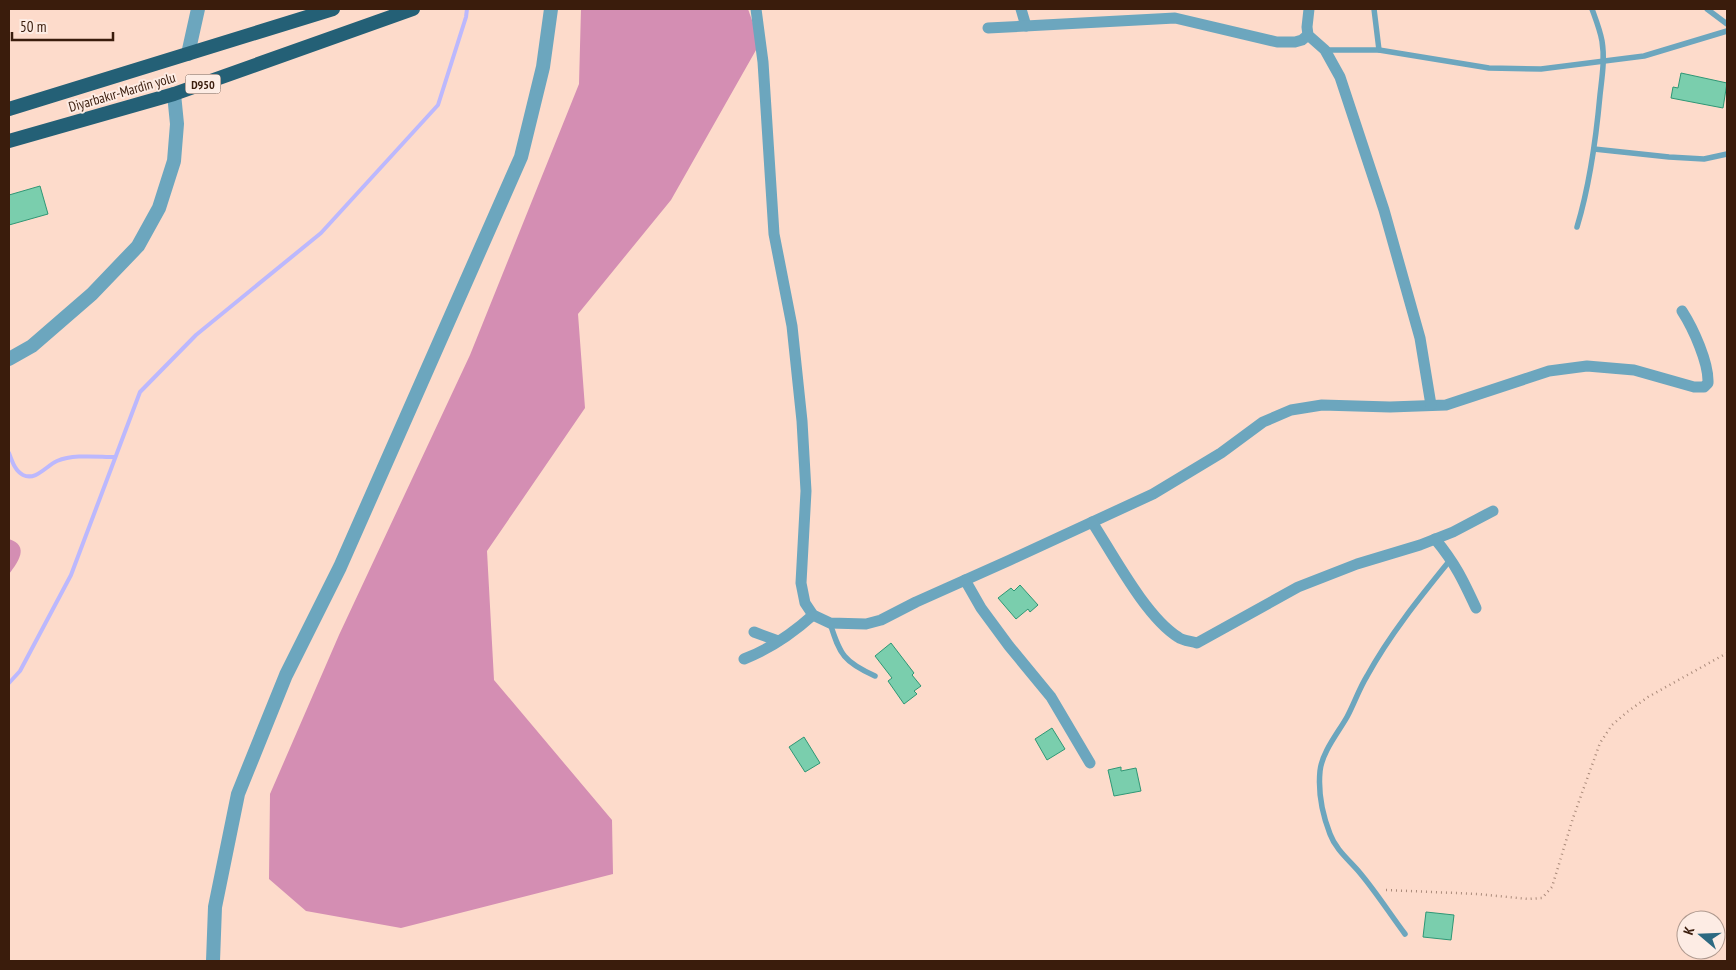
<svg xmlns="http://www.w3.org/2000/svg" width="1736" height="970" font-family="'PT Sans Narrow',sans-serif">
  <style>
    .forest { fill: #d48eb3 }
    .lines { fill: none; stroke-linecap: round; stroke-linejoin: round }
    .stream { stroke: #bcb8fd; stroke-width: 4 }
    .building { fill: #7acead; stroke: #2f9775 }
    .path { stroke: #aa8a7a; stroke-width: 2.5; stroke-dasharray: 1 4; stroke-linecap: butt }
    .service { stroke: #6ca6be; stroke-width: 5.5 }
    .minor { stroke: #6ca6be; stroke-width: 11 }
    .tertiary { stroke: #6ca6be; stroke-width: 14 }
    .trunk { stroke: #246076; stroke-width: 14 }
    .labels { text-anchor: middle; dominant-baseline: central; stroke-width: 4; stroke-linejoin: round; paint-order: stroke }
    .shield { fill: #fdece4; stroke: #745a4d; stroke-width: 1 }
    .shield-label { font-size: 12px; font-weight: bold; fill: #3a1c0c }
    .street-label { font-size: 14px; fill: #3a1c0c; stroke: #fdece4 }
  </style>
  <rect width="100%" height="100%" fill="#fddbcb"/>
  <g class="forest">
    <polygon points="581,9 748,9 760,43 671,200 578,314 585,408 487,551 494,680 612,820 613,874 401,928 306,911 269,879 270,794 339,635 470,355 579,84"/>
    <path d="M9,539c21,7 9,23 0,35z"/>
  </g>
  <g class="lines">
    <g class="stream">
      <path d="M9,453c3,8 6,18 14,22 13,6 23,-9 34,-14 17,-7 40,-4 58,-4"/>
      <polyline points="9,683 20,671 71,575 140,392 196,335 321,233 438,105 466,17 467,9"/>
    </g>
  </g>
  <g class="building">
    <polygon points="1681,73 1727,83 1723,108 1671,98 1673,87 1678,88"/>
    <polygon points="40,186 48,214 9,225 9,195"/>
    <polygon points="1020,585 1038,605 1030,612 1028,609 1016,619 998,598 1011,588 1014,591"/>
    <polygon points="891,643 914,673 912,675 921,686 914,691 917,694 904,704 888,681 892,678 875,656"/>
    <polygon points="1052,728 1065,749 1047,760 1035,739"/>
    <polygon points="804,737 820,763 805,772 789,747"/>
    <polygon points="1121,767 1121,771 1136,768 1141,791 1114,796 1108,770"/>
    <polygon points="1426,912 1454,915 1451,940 1423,937"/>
  </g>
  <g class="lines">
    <polyline class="path" points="1386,890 1478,894 1528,899 1542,898 1552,887 1573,818 1600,743 1612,725 1627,712 1648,697 1727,653"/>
    <g class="service">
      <polyline points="1374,9 1379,50"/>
      <polyline points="1707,9 1727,24"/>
      <polyline points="1325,50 1379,50 1489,68 1541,69 1644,56 1727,31"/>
      <polyline points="1594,149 1669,157 1704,159 1727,154"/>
      <path d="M1577,227c13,-43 19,-88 23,-132 2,-18 5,-36 2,-54 -2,-11 -6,-21 -10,-32"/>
      <path d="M830,623c10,32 14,39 45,53"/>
      <path d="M1405,934c-15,-20 -29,-42 -45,-61 -11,-13 -24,-23 -30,-39 -7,-18 -12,-42 -10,-63 2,-19 18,-38 27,-54 7,-13 12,-28 20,-41 23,-42 54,-80 84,-117"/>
    </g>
    <g class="minor">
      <path d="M756,9l7,53 11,172 18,92 10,95 4,70 -5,92 4,20 8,12 17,8 36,1 15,-4 35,-18 94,-42 143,-66 68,-41 42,-31 28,-12 31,-5 68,2 56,-2 103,-34 38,-5 47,4 60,17h10l4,-4c1,-20 -15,-55 -26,-72"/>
      <polyline points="1021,9 1026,26"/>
      <polyline points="1309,9 1307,27 1308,35 1325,50 1340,77 1384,210 1420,338 1431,405"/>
      <polyline points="988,28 1175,18 1277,42 1295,42 1302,40 1308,35"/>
      <path d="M1092,522c22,34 54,95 86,115 5,4 13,4 19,6l101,-56 59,-23 63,-19 33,-13 40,-21"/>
      <path d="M1435,539c20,24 28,41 41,69"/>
      <polyline points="965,580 981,608 1009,646 1051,697 1090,763"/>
      <polyline points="754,632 778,641"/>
      <path d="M744,659c26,-10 49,-26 69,-44"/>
    </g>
    <g class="tertiary">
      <polyline points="188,54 198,9"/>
      <polyline points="9,359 32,346 92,294 138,246 159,208 174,161 177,124 174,94"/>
      <polyline points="213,961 215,907 238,794 286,675 340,567 521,157 543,67 551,9"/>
    </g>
    <g class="trunk">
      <polyline points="9,109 333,9"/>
      <polyline points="9,141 174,94 413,9"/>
    </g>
  </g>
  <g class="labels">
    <rect class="shield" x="185.5" y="74.5" width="35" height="19" rx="4"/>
    <g class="shield-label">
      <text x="203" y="84">D950</text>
    </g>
    <g class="street-label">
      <text transform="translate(122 92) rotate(-16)">Diyarbakır-Mardin yolu</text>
    </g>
  </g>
  <rect width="1736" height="970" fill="none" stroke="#3a1c0c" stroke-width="20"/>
  <g transform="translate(1701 935) rotate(289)"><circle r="24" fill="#fdece4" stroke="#af998e"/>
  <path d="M0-4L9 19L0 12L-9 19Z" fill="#2d6981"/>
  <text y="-8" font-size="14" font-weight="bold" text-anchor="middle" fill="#3a1c0c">K</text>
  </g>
  <path d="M12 32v8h101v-8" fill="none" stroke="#3a1c0c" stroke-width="2.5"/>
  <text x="20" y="32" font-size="15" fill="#3a1c0c" stroke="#fdece4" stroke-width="4" paint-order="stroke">50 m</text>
</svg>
